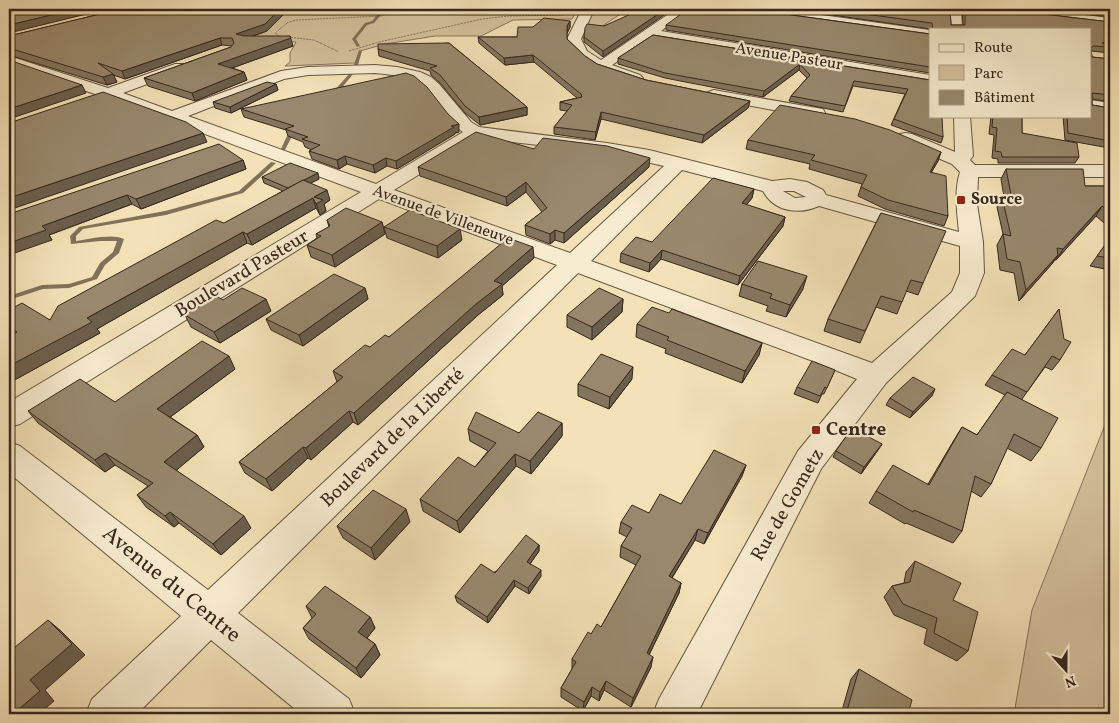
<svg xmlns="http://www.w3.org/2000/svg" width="1119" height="723" font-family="Vollkorn,serif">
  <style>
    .green { fill: #d4c19d; stroke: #86745d }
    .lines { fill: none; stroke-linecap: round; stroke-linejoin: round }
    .stream { fill: #82715a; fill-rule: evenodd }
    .minor-casing { stroke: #665644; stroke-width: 2 }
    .path { stroke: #37271d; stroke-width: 1; stroke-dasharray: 0.5 1; stroke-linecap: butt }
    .minor { fill: #f8ecd0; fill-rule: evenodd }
    .wall { fill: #84755e; stroke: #37271d }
    .shaded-wall { fill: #6b5f4c; stroke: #37271d }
    .building { fill: #99886d; stroke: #37271d }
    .poi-dot { fill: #8f2418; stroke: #f8ecd0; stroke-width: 2 }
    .labels { text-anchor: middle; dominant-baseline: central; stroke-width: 4.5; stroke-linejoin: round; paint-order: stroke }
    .far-street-label { font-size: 16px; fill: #37271d; stroke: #f8ecd0 }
    .far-poi-label { font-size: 16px; font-weight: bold; fill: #37271d; stroke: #f8ecd0; text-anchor: start }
    .street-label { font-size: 19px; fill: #37271d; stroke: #f8ecd0 }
    .poi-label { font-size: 19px; font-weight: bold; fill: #37271d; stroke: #f8ecd0; text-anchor: start }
    .near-street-label { font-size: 22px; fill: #37271d; stroke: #f8ecd0 }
  </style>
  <rect width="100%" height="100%" fill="#f4e1b7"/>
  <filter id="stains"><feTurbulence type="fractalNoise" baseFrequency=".004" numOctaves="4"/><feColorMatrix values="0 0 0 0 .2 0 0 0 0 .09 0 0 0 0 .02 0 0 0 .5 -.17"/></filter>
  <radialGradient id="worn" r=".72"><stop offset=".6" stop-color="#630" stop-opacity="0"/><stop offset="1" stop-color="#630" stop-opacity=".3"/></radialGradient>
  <g class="green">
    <polygon points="326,9 578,9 572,19 513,20 481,36 435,36 385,44 360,51 355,63 285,66 290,62 290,53 296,42 243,40 288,10"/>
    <polygon points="592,9 628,9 583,39"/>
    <polygon points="1110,412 1110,714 1014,714 1032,610"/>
  </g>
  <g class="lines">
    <g class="stream">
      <polygon points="382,9 386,9 374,23 367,25 356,39 360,46 357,47 352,39 365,23 372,21"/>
      <polygon points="359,50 362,51 358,65 356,66 354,65"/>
      <polygon points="350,73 353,74 337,94 333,94 333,92"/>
      <polygon points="294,130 298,131 291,138 285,150 281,150 281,149 287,136"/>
      <path d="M271,162l5,1 -33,30 -77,22 -83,14 -7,7v5c13,-2 37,-8 48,-2l-5,14 -14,12 -8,14 -28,9 -26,1 -34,11v-4l33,-11 27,-1 23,-7 8,-14 13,-11 4,-11h-17l-29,3 -1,-8 9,-9 86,-16 74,-20z"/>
    </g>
    <g class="minor-casing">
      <g id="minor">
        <path d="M582,9h12l-13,30 6,12 14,9 75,-51h14l-29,22 269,44v9l-278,-46 -40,27 28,10 3,3 -3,3 -5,2c-26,-7 -59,-16 -68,-44z"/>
        <polygon points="748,9 778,9 930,30 930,38 754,13"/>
        <polygon points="949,9 961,9 962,29 950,29"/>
        <polygon points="1001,9 1034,9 1110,18 1110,26 1007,13"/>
        <path d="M9,56l99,32 67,-24h10l2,3 -2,3 -62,23 49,18 109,-40 27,-4 67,-2 22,2 23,5 11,5 8,7 32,38 8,5 128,16 42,7 123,31 18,-2 17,3 16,8 3,5 133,37c-2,-20 -5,-41 1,-60l-8,-8 -52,-22 -3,-4 3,-4 6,-1 6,1 43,18 -1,-36h16l3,40 -3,4 5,5h135v12h-132l-1,27 6,38 1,31 -9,23 -89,87 -65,86 -124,245h-44l6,-15 139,-248 59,-72 -44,-18 -235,-88 -340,340 111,86 6,15h-54l-90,-74 -74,74h-51l6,-15 89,-83 -172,-143v-31l11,4 188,144 349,-325 -178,-66 -359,225 -11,3v-25l352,-210 -253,-94h-12l-1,-4 -86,-29zM375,73c40,4 46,6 69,39 5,7 11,15 19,20l-87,52 -188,-68 96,-37 24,-4zM478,138l129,15 57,13 -94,87 -176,-63zM682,170l81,21c11,21 36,24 56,15l141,40v27l-8,19 -80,71 -281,-102zM783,191h11l12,6 -11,1z"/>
        <polygon points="714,90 817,108 823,109 825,113 823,117 817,118 708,98 706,95 708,92"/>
        <polygon points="1090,100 1110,103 1110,113 1090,110"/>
      </g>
    </g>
    <g class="path">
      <polyline points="279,36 275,33 287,23 296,20 382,16 395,9"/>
      <polyline points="288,37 314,40 339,52"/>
      <polyline points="349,51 379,42 482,19 509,16 564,15"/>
    </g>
    <use href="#minor" class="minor"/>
  </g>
  <g class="wall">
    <polygon points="121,9 289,9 267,31 253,36 293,46 232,68 244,72 247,80 195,101 148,86 144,78 231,47 232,46 222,45 125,79 113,75 117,82 107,85 9,55 9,36"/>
    <polygon points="790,9 950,9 951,25 963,25 962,9 1007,9 1009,10 1110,22 1110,53 1091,51 1092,57 1110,59 1110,102 1092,99 1092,105 1110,108 1110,146 1109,148 1065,140 1063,116 1090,116 1090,29 930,29"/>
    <polygon points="1047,9 1110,9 1110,17"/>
    <polygon points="659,10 603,57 584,42 584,37 604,26"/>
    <polygon points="755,10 930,34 930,73 666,30 666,25"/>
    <polygon points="570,21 570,27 567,33 567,39 585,56 597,64 646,80 750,101 748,108 702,143 601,119 595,140 554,134 554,127 567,111 560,110 560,102 577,98 534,62 505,65 479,43 478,37 517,37 533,27"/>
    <polygon points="653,35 930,80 943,137 941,143 891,125 905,94 853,86 843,112 789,101 791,96 807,78 799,70 763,97 665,78 618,64 618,58"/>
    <polygon points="449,43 527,107 527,115 480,125 465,113 440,83 431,75 430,71 379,56 378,49"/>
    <polygon points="276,84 278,90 231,113 215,108 213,102"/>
    <polygon points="241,109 459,132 455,133 455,134 397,169 387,166 375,173 347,164 339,169 312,159 309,151 312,150 305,147 303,142 288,136 286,130 244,117"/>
    <polygon points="991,116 1022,116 1022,133 1079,157 1075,163 998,163 998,159 992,158 994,135 989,134"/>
    <polygon points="748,140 941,152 938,161 931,173 948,216 944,226 885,209 858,196 862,184 809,169 810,164 746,149"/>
    <polygon points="534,149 649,167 564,243 555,240 550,244 526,235 525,225 542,212 526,192 507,206 420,176 418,167"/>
    <polygon points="243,160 246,169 141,209 132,204 49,235 52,240 9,214"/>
    <polygon points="1006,169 1085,186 1110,186 1110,228 1096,216 1056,260 1055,260 1051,265 1019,301 1014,273 1000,270 997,245 1003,234 997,207 1002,197 1004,197 1001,179"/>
    <polygon points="262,177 319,179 310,183 330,200 324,204 326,211 320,215 316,208 252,245 247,243 97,329 100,333 9,383 9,337 12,335 9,333 9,310 50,320 283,191 264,183"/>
    <polygon points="754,189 752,198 746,205 785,217 783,226 738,285 661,259 649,272 620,262 621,253 652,242"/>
    <polygon points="881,213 923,283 918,295 906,291 897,314 876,307 860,343 824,331 828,319"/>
    <polygon points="327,220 382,222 385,234 335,267 311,257 307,245 317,238 316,234 329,227"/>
    <polygon points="384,227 462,240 438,258 387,238"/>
    <polygon points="1110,238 1110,270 1090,266"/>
    <polygon points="534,258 502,286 503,295 478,315 358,425 353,422 311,460 308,458 272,491 245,473 239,462 337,382 333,371 370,347"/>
    <polygon points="742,284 803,289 786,317 766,311 768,306 739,296"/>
    <polygon points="365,288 368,299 303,346 271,330 266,319"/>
    <polygon points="623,299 622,312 592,340 567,327 567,315"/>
    <polygon points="223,300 271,311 220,343 191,327 185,315"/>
    <polygon points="1059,309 1060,360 1052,370 1045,367 1022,399 1041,448 1031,461 1007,448 991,484 981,497 971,491 962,531 953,543 906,523 905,524 869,503 876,491 928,484 954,440 962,427 977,435 1005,395 985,385 992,375 1025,355"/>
    <polygon points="637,324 762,343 759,355 742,383 665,353 666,349 636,337"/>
    <polygon points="235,369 170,417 197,435 204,447 176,470 251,528 221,555 179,523 174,527 146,507 137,495 148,486 115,465 105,472 38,423 28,411 115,402"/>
    <polygon points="835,370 824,394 822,394 818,403 794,394 797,387"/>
    <polygon points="632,379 609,409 578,396 578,384"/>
    <polygon points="932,396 910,418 886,405 890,398"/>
    <polygon points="562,423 562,436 531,474 516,466 460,533 423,511 420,499 475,467 488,451 470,441 468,429 519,433"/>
    <polygon points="882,444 878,450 861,474 833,457 836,451"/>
    <polygon points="746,465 742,476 704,544 695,540 672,578 681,583 679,593 649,655 651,667 631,707 604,690 599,701 591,696 583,711 561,697 561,688 572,669 572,659 591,634 601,627 636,565 620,557 621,546 627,537 619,533 621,522 649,513 681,504"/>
    <polygon points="410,522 375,560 343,538 337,526"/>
    <polygon points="539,545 539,551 530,564 541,576 529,594 515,586 488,623 457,602 455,596"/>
    <polygon points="915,561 953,600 968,651 957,661 924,644 927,629 894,615 884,597 892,586 904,583 906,572"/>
    <polygon points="306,606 370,617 375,628 367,638 375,644 380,655 361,678 309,639 303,628 312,618"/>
    <polygon points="859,669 908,714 841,714 851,679"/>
  </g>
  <g class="shaded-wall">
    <polygon points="76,9 107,9 9,33 9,25"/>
    <polygon points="280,9 289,9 267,31 238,41 236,34"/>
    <polygon points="666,9 673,9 603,57 603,51"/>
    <polygon points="570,21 570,27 567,33 567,26"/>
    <polygon points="290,36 293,46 221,72 218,64"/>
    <polygon points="220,38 222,45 125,79 122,71"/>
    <polygon points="1110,41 1110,46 1102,43"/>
    <polygon points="533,55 534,62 505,65 504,58"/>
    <polygon points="800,64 799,70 763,97 764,91"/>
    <polygon points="244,72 247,80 195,101 192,93"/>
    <polygon points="113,74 117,82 107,85 103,77"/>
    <polygon points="276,84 278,90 231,113 230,107"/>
    <polygon points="82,85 86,93 9,119 9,109"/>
    <polygon points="750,101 748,108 702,143 704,135"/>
    <polygon points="527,107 527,115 480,125 479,117"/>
    <polygon points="601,112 601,119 595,140 596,132"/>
    <polygon points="459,124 459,132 455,133 455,134 397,169 396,161 451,126"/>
    <polygon points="203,133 207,142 9,210 9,198"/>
    <polygon points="941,152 938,161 926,181 930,172"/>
    <polygon points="345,156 347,164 339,169 337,160"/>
    <polygon points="386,158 387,166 375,173 373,165"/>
    <polygon points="650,158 649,167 564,243 564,233"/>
    <polygon points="243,160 246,169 141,209 136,199"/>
    <polygon points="318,173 319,179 290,194 288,188"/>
    <polygon points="526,182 526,192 507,206 506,197"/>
    <polygon points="754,189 752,198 740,213 742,203"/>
    <polygon points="327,190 330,200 324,204 326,211 320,215 314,197"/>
    <polygon points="127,195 132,204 49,235 52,240 9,255 9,243 42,226"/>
    <polygon points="313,198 316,208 252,245 247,234"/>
    <polygon points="1102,206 1096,216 1056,260 1063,249"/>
    <polygon points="785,217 783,226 738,285 740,276"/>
    <polygon points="382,222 385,234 335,267 332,255"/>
    <polygon points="460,229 462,240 438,258 437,246"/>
    <polygon points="555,230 555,240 550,244 550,234"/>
    <polygon points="243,232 247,243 97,329 100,333 9,383 9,366 87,318"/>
    <polygon points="533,247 534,258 502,286 503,295 478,315 358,425 354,413 494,281"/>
    <polygon points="662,250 661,259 649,272 650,263"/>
    <polygon points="1058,255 1051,265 1019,301 1026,290"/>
    <polygon points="807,276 803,289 786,317 790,305"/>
    <polygon points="365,288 368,299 303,346 299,335"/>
    <polygon points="266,299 271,311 220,343 214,332"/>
    <polygon points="623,299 622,312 592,340 592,327"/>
    <polygon points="762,343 759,355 742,383 745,371"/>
    <polygon points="229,356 235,369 165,421 157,409"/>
    <polygon points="633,367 632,379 609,409 610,397"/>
    <polygon points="935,389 932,396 910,418 913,412"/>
    <polygon points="349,411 353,422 311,460 306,448"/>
    <polygon points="562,423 562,436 531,474 530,461"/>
    <polygon points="197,435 204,447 172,474 164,462"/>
    <polygon points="882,444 878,450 861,474 864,467"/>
    <polygon points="303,447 308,458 272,491 266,479"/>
    <polygon points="105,453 115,465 105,472 95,460"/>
    <polygon points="515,454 516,466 460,533 457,521"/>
    <polygon points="746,465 742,476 704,544 708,533"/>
    <polygon points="406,509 410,522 375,560 371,548"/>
    <polygon points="170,512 179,523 174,527 165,516"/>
    <polygon points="244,516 251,528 221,555 213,544"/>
    <polygon points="698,529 695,540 666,587 669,576"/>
    <polygon points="539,545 539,551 527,568 527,562"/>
    <polygon points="541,570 541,576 529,594 528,588"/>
    <polygon points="514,580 515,586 488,623 487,617"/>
    <polygon points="681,583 679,593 645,663 647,653"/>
    <polygon points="370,617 375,628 363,643 358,632"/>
    <polygon points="48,620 61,631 85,655 45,690 54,701 39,714 13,714 30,680"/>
    <polygon points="375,644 380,655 361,678 356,668"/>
    <polygon points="653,657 651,667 631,707 633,698"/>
    <polygon points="606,681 604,690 599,701 600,692"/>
    <polygon points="592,687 591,696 583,711 584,702"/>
  </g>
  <g class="building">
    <polygon points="10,9 76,9 9,25 9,10"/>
    <polygon points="121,9 280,9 265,24 236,34 244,36 290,36 291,38 218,64 244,72 192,93 144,78 231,47 234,43 232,38 220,38 122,71 98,63 113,74 103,77 9,48 9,36"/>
    <polygon points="642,9 653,9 659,10 660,9 666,9 603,51 584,37 585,28 587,24 604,26"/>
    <polygon points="688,9 753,9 755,10 930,34 930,67 666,25"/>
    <polygon points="827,9 950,9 951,25 965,25 965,9 1007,9 1009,10 1110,22 1110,41 1102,43 1110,44 1110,47 1093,46 1091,48 1092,57 1110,59 1110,95 1092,93 1092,105 1110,108 1110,141 1068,133 1067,116 1090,116 1090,29 933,29 932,23"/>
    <polygon points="1089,9 1110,9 1110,11"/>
    <polygon points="544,18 570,21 567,26 567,39 585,56 597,64 646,80 750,101 704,135 601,112 596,132 554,127 572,105 560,102 582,97 581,94 533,55 504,58 478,37 517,37 518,27 533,27"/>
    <polygon points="653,35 930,80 930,116 942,116 943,137 894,119 908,89 854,81 845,106 791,96 810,75 800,64 764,91 665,73 618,58"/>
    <polygon points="449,43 527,107 479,117 465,106 440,75 430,68 437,66 378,49 378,44"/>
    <polygon points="9,60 82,85 9,109"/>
    <polygon points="406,73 414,76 427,87 448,114 459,124 451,126 454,127 396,161 386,158 373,165 345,156 337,160 309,151 320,145 302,139 308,137 285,129 294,126 241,109"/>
    <polygon points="267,82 276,84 230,107 213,102"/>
    <polygon points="103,92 186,122 203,133 9,198 9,123"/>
    <polygon points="780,105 855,119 890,130 941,152 930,172 946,176 948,216 888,200 861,187 867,175 811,160 815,155 748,140"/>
    <polygon points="993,116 1022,116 1022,133 1077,143 1079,157 1002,157 1001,152 995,151 997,128 992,127"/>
    <polygon points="476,132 534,149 543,138 607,146 650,158 564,233 555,230 550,234 525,225 547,208 526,182 506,197 418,167"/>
    <polygon points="219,144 243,160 136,199 127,195 42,226 46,230 9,243 9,214"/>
    <polygon points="290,163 318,173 288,188 262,177"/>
    <polygon points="1006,169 1083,169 1085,186 1110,186 1110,212 1102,206 1063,249 1057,248 1058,255 1026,290 1020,262 1007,259 1003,234 1011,236 1002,197 1012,199"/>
    <polygon points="713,178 754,189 742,203 785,217 740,276 662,250 650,263 621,253 636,237 652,242"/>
    <polygon points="303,180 327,190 314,197 323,200 316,204 313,198 247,234 243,232 87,318 92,322 9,366 9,337 17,332 9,327 9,310 22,303 50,320 58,306 216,220 224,223"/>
    <polygon points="346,208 382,222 332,255 307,245 321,236 316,234 330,226 327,220"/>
    <polygon points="410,210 460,229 437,246 384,227"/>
    <polygon points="881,213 946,231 923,283 911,280 902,302 881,296 865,331 828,319"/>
    <polygon points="508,238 533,247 494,281 502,284 476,304 354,413 349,411 306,448 303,447 266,479 239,462 343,377 333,371 365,345 370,347 385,335 389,337"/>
    <polygon points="1110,238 1110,258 1097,256"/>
    <polygon points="758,261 807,276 790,305 770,298 772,294 742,284"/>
    <polygon points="334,274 365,288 299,335 266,319"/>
    <polygon points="242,288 266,299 214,332 185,315 216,296 223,300"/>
    <polygon points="599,288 623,299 592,327 567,315"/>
    <polygon points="652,307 669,313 672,309 762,343 745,371 667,340 669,337 637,324"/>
    <polygon points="1059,309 1064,339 1071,342 1060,360 1052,356 1027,392 992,375 1012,349 1025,355"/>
    <polygon points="202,341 229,356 157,409 197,435 164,462 244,516 213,544 170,512 165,516 137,495 153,483 105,453 95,460 28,411 80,379 115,402"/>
    <polygon points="601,354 633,367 610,397 578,384"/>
    <polygon points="812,361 835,370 827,388 825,387 820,396 797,387"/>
    <polygon points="913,377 935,389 913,412 890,398"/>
    <polygon points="1007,392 1058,418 1041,448 1014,434 991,484 975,476 962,531 914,510 913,512 876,491 893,465 929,485 962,427 977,435"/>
    <polygon points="476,412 519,433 538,412 562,423 530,461 515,454 457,521 420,499 458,457 475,467 496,443 468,429"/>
    <polygon points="852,428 882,444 864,467 836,451"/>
    <polygon points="714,450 746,465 708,533 698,529 669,576 681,583 647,653 653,657 633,698 606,681 600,692 592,687 584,702 561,688 576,662 572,659 588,632 591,634 597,624 601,627 641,556 621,546 632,528 621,522 632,505 649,513 660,494 681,504"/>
    <polygon points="373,490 406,509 371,548 337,526"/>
    <polygon points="526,535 539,545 527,562 541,570 528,588 514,580 487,617 455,596 481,564 495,573"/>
    <polygon points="915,561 961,583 953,600 978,612 968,651 934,633 937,618 903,604 892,586 910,582"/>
    <polygon points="325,586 370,617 358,632 375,644 356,668 303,628 316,614 306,606"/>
    <polygon points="48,620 72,644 30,680 40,691 13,714 9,714 9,652"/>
    <polygon points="859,669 912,700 908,714 846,714"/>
  </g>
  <g class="poi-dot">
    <rect x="956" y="195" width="10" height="10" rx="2.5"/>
    <rect x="811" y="425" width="10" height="10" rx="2.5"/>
  </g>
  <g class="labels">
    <g class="far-street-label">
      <text transform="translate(789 57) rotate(9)">Avenue Pasteur</text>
      <text transform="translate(443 216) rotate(20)">Avenue de Villeneuve</text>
    </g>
    <g class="far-poi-label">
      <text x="971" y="200">Source</text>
    </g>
    <g class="street-label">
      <text transform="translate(242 274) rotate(-31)">Boulevard Pasteur</text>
      <text transform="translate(393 438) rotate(-44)">Boulevard de la Liberté</text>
      <text transform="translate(788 505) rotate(-60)">Rue de Gometz</text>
    </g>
    <g class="poi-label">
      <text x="826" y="430">Centre</text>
    </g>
    <g class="near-street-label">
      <text transform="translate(171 585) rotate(39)">Avenue du Centre</text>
    </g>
  </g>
  <rect width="1119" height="723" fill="none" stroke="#f4e1b7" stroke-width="30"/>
  <rect x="10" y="10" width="1099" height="703" fill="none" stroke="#37271d" stroke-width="2.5"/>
  <rect x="15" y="15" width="1089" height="693" fill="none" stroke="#37271d"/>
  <rect x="929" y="28" width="162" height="90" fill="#f8ecd0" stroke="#ab9d88"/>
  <rect x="939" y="44" width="25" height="8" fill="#f8ecd0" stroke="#ab9d88"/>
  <text x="974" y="52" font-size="15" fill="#37271d">Route</text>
  <rect x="939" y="65" width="25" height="15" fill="#d4c19d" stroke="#ab9d88"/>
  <text x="974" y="78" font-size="15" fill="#37271d">Parc</text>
  <rect x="939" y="90" width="25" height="15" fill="#99886d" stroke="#ab9d88"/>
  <text x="974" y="102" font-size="15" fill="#37271d">Bâtiment</text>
  <g transform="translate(1066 670) rotate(159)" stroke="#f8ecd0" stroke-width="4" paint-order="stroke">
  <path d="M0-4L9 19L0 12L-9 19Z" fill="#37271d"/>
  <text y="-8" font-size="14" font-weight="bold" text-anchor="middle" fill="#37271d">N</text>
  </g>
  <rect width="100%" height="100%" filter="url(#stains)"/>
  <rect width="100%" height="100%" fill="url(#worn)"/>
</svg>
